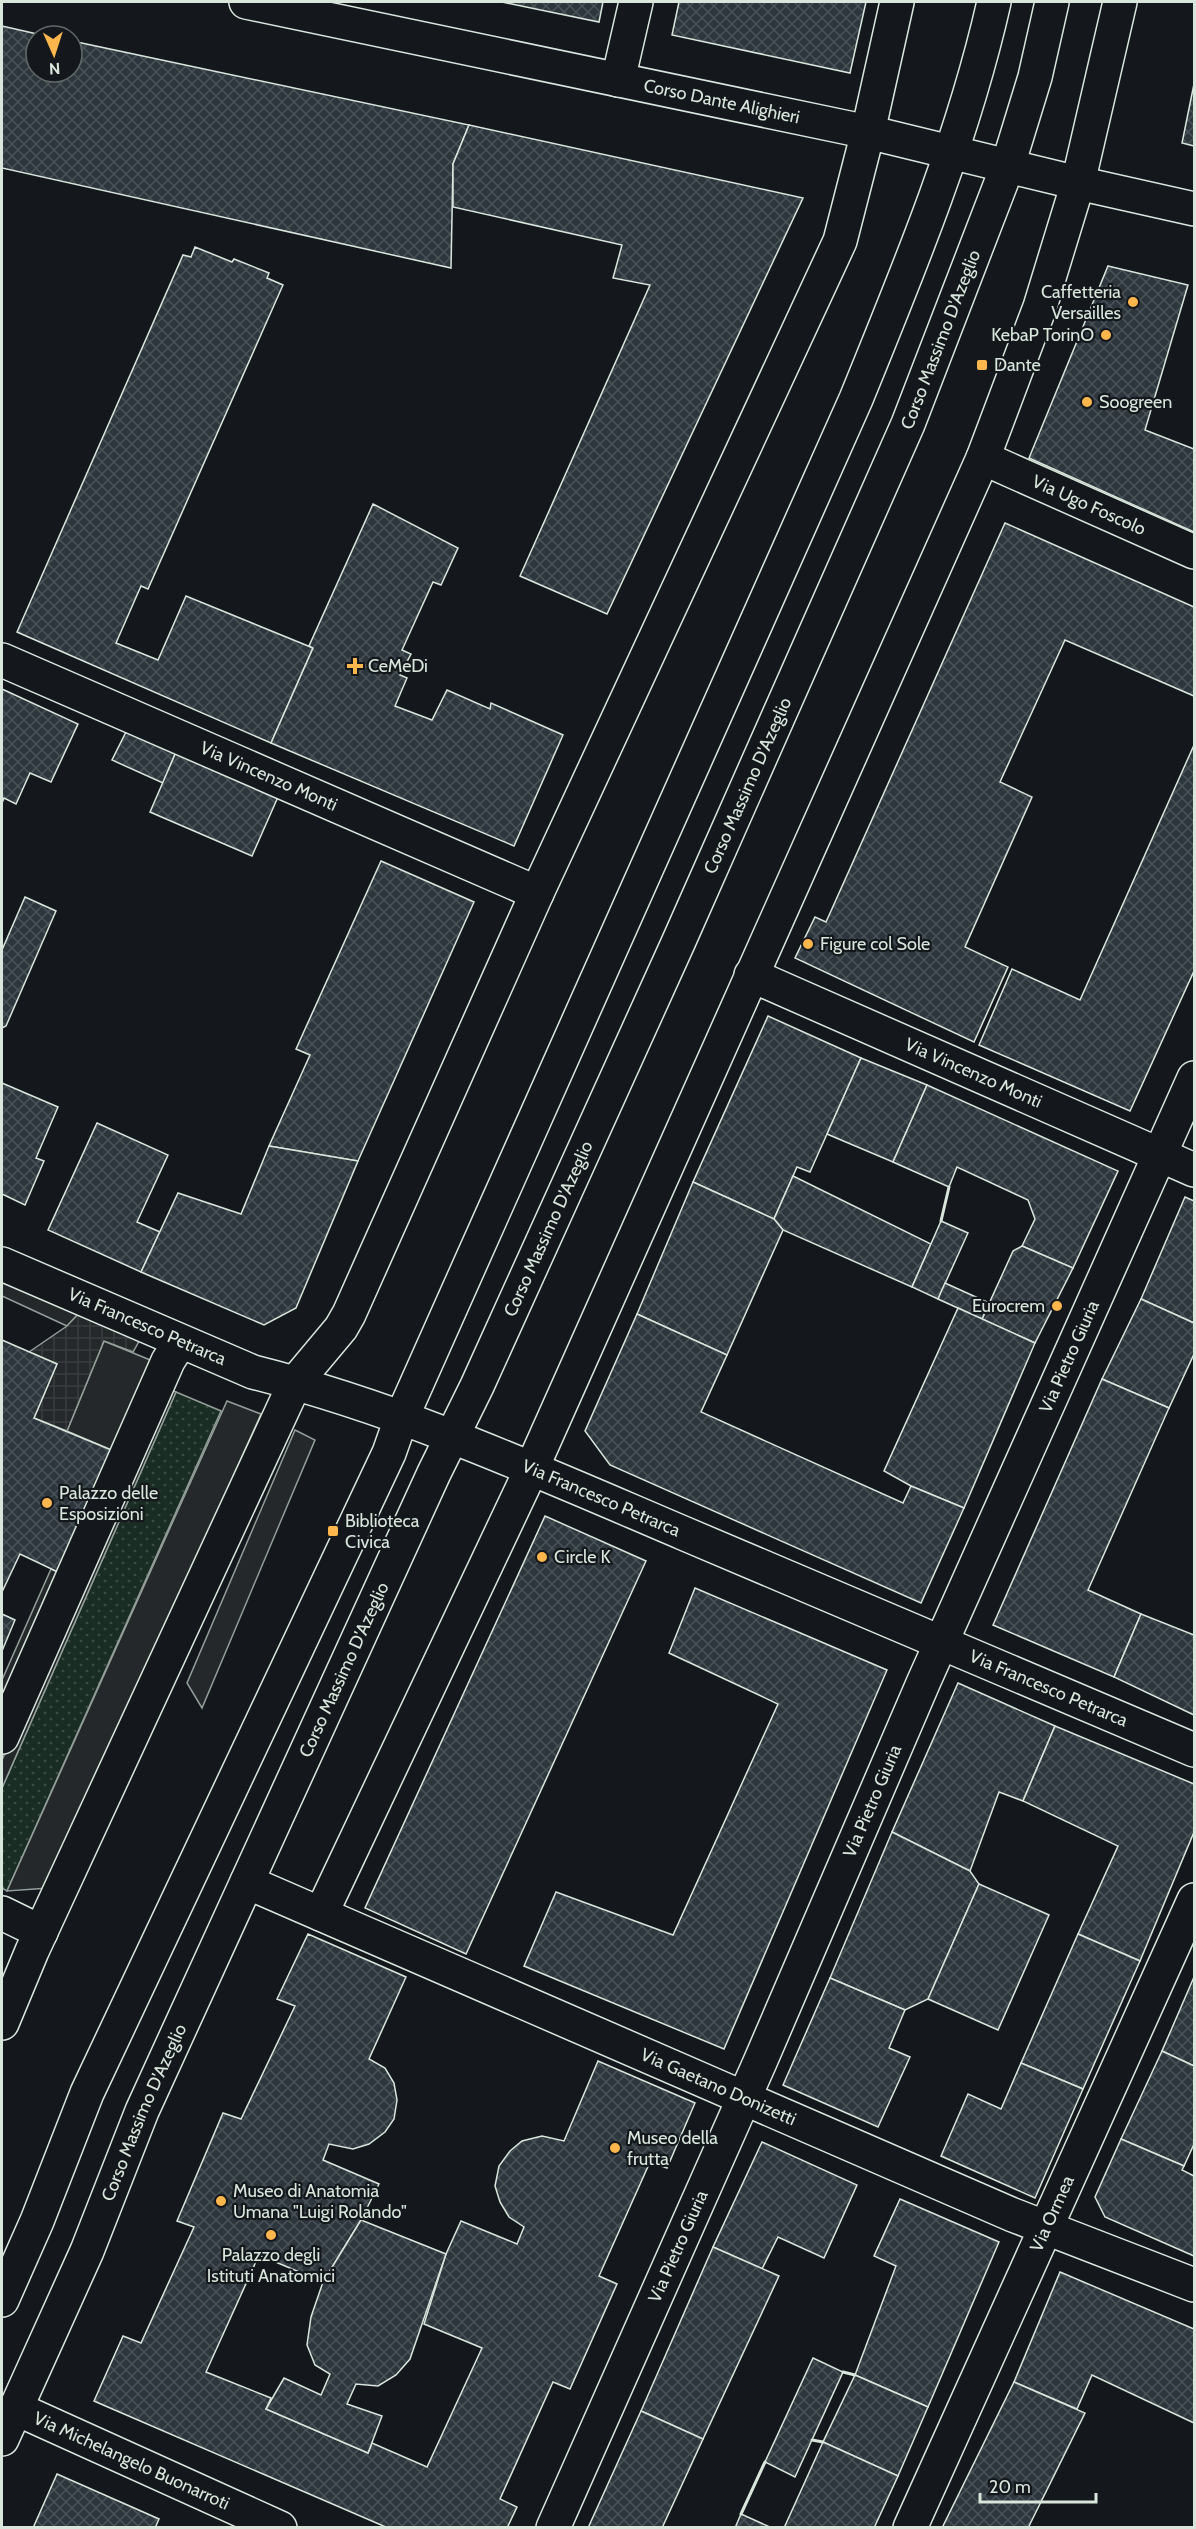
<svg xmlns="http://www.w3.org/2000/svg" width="1196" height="2529" font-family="Cabin,sans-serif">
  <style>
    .grass { fill: url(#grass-dots); stroke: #939e99; stroke-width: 1.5 }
    .parking { fill: #24282b; stroke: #939e99; stroke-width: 1.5 }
    .plaza { fill: url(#plaza-grid); stroke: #939e99; stroke-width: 1.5 }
    .building { fill: url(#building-cross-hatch); stroke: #d8e6dc; stroke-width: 1.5 }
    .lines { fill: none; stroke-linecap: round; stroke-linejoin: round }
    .minor-casing { stroke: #d8e6dc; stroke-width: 36 }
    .tertiary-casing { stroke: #d8e6dc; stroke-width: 36 }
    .primary-casing { stroke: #d8e6dc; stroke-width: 36 }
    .minor { stroke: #14181c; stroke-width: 33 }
    .tertiary { stroke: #14181c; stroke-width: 33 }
    .primary { stroke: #14181c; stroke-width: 33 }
    .wall { stroke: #d8e6dc; stroke-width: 3 }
    .poi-dot { fill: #ffb74d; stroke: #14181c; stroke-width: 2 }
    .labels { text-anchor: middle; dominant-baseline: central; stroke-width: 4.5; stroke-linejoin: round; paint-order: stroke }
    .street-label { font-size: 18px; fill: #d8e6dc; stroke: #14181c }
    .poi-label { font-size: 18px; fill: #d8e6dc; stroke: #14181c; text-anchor: start }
  </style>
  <defs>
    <pattern id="grass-dots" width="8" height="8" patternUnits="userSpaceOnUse" patternTransform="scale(1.5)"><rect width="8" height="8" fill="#1a2d24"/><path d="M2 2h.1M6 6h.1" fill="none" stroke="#3b4b43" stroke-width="1.8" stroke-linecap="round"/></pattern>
    <pattern id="plaza-grid" width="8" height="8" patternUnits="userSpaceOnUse" patternTransform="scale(1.5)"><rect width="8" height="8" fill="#24282b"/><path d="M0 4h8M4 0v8" fill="none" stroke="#393d3f"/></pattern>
    <pattern id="building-cross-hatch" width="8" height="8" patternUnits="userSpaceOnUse" patternTransform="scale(1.5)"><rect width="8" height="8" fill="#2c363c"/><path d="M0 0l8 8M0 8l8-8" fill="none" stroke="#4a5358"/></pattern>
  </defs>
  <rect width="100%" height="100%" fill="#14181c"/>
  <polygon class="grass" points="176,1392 221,1411 7,1891 2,1888 2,1788"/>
  <g class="parking">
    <polygon points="2,1271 83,1309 67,1326 2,1296"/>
    <polygon points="104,1341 155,1362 116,1452 67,1431"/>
    <polygon points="168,1389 176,1392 2,1788 2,1760"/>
    <polygon points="227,1401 261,1414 49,1888 7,1891"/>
    <polygon points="295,1430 315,1440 202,1708 187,1683"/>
    <polygon points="51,1569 62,1574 2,1709 2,1680"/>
  </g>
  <polygon class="plaza" points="83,1309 142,1336 133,1352 104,1341 67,1431 34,1418 57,1364 29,1352 67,1326"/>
  <g class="building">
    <polygon points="502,2 603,2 599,22"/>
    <polygon points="679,2 866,2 850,73 672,35"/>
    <polygon points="2,26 46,36 36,36 36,72 72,72 72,41 469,125 453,164 451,268 2,168"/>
    <polygon points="1194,84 1194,146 1182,143"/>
    <polygon points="469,125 803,198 607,614 520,576 650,285 613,278 622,245 453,207 453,164"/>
    <polygon points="195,247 232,262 234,259 269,273 267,278 283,285 148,589 141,586 116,643 158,660 186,596 313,648 271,743 17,632 183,255 191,257"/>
    <polygon points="1108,266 1188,285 1145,430 1194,449 1194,532 1029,458"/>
    <polygon points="373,504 458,548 441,585 433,582 402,650 411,654 400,675 407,678 395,706 432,720 447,690 490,709 491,703 563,735 514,846 271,743 313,648 309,646"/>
    <polygon points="1005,523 1194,607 1194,696 1065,640 1000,782 1032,797 965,947 1008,967 974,1042 795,958 815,917 826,922"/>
    <polygon points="2,689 78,724 51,782 30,773 16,804 4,798 2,803"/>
    <polygon points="126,732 176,752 163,783 112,760"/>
    <polygon points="1194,745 1194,971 1130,1111 979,1045 1012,969 1080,1000"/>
    <polygon points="176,752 278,797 252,856 150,812"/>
    <polygon points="381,861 474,902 358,1161 269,1146 310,1055 296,1049"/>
    <polygon points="25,897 56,911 6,1026 2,1028 2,950"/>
    <polygon points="768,1016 861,1058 810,1172 797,1167 774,1219 693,1182"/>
    <polygon points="861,1058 927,1085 893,1162 827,1134"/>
    <polygon points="2,1083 58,1107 36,1158 44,1161 25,1205 2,1194"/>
    <polygon points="927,1085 1118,1171 1073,1268 1022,1246 1035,1219 1028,1200 957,1167 949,1187 893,1162"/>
    <polygon points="97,1123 168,1155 137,1222 160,1232 141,1272 48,1230"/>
    <polygon points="269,1146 358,1161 296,1308 264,1325 141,1272 178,1193 241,1214"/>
    <polygon points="793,1176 931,1244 912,1287 783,1230 774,1219"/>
    <polygon points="693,1182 774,1219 783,1230 727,1355 637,1314"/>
    <polygon points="1185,1197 1194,1201 1194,1323 1141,1299"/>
    <polygon points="941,1221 968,1233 938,1299 912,1287"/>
    <polygon points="1022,1246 1073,1268 1035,1343 982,1319 1013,1251"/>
    <polygon points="945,1283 989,1303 982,1319 938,1299"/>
    <polygon points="1141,1299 1194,1323 1194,1354 1169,1408 1102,1379"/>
    <polygon points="958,1308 1035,1343 964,1508 911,1486 884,1471"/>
    <polygon points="637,1314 727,1355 701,1412 903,1503 911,1486 964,1508 921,1603 610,1465 585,1431"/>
    <polygon points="2,1340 57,1364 34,1418 116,1452 62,1574 20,1554 2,1592"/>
    <polygon points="1102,1379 1169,1408 1088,1590 1141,1614 1114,1677 993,1625"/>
    <polygon points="545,1516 646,1561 466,1954 365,1908"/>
    <polygon points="695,1588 887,1670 724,2049 524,1966 556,1892 673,1935 778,1704 669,1653"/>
    <polygon points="2,1614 15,1620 2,1651"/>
    <polygon points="1141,1614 1194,1635 1194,1715 1114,1677"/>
    <polygon points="958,1683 1055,1726 1023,1801 999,1792 970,1871 892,1832"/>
    <polygon points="1055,1726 1194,1784 1194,1832 1140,1961 1078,1934 1118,1846 1023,1801"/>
    <polygon points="892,1832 970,1871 979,1884 928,1999 905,2010 830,1978"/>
    <polygon points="979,1884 1049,1915 998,2030 928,1999"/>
    <polygon points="308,1934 406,1977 369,2059 385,2068 394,2083 397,2100 394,2119 385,2132 369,2144 353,2149 329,2144 323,2160 379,2184 361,2220 323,2282 259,2255 206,2372 271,2398 266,2409 368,2453 372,2443 427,2467 482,2348 424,2324 446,2254 461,2221 517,2244 524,2227 509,2217 500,2202 495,2186 499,2166 510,2151 522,2141 542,2136 564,2141 598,2061 695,2103 667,2168 650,2162 599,2276 617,2284 570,2389 553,2382 500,2499 517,2507 507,2528 388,2528 94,2401 123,2336 141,2343 194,2227 177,2221 223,2113 241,2119 295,2006 277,1999"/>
    <polygon points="1078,1934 1140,1961 1083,2089 1021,2063"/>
    <polygon points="1194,1977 1194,2066 1162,2051"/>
    <polygon points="830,1978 905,2010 889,2048 910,2057 878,2127 783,2085"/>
    <polygon points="1162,2051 1194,2066 1194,2144 1184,2166 1121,2139"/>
    <polygon points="1021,2063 1083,2089 1035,2198 941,2156 968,2094 1001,2109"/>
    <polygon points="1121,2139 1184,2166 1182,2170 1194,2176 1194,2256 1105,2217 1095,2197"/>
    <polygon points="762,2142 857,2185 824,2258 778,2237 762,2269 713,2247"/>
    <polygon points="900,2199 999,2242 928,2407 855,2375 896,2266 874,2256"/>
    <polygon points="361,2220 446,2254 410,2359 396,2375 378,2386 356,2384 347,2404 382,2416 368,2453 266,2409 284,2378 321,2395 330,2374 315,2365 307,2345 311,2317 323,2282"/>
    <polygon points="713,2247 779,2276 703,2439 641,2411"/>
    <polygon points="1060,2272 1194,2329 1194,2423 1092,2375 1077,2409 1014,2382"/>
    <polygon points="813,2358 843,2372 795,2477 765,2462"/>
    <polygon points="855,2375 928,2407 898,2476 823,2442"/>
    <polygon points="1014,2382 1085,2413 1028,2528 942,2528"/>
    <polygon points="641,2411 703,2439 662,2528 588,2528"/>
    <polygon points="823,2442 898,2476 874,2528 784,2528"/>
    <polygon points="57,2474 159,2519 155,2528 33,2528"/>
    <polygon points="741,2514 772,2528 735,2528"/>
  </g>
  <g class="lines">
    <g class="minor-casing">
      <g id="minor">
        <polyline points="618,80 636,2"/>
        <path id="s1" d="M983,458l211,94"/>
        <path id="s2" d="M2,660l535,233"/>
        <path id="s3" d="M751,975l443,195"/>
        <path id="s4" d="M2,1264l251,108c148,37 289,101 430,161 170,72 341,145 511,217"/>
        <polyline points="2,1737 168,1361 180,1342"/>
        <path id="s5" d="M247,1882l766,333 181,70"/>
        <polyline points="2,1913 41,1932"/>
        <polyline points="321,1914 531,1470 983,458 1040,307 1078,183"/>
        <polyline points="2,2023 32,1951 295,1383 341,1328 349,1314 537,893 840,241 868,132"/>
        <path id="s6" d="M15,2408l265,120"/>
        <path id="s7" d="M553,2528l207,-466 164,-381 270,-603"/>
        <path id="s8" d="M910,2528l284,-628"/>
      </g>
    </g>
    <g class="tertiary-casing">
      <g id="tertiary">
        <path id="s9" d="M246,2l622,130 210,51 116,26"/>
        <polyline points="868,132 897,2"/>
        <polyline points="1078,183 1120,2"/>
      </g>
    </g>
    <g class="primary-casing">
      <g id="primary">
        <path d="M2,2300l35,-79 50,-128 302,-640 12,-34 455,-1020c53,-130 107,-260 138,-397"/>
        <path id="s10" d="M2,2439l85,-188 55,-140 292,-638 43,-87 201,-443 230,-519 100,-259 27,-88 17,-75"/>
      </g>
    </g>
    <use href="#minor" class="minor"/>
    <use href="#tertiary" class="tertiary"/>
    <use href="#primary" class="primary"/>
    <g class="wall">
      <polyline points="941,1221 949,1187"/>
      <polyline points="843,2372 855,2375"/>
      <polyline points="812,2440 823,2442"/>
      <polyline points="741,2514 765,2462"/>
    </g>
  </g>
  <g class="poi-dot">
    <circle cx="1133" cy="302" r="6"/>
    <circle cx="1106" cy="335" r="6"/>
    <rect x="976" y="359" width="12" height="12" rx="3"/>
    <circle cx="1087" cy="402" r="6"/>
    <path d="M352 657h6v6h6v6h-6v6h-6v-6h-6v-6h6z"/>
    <circle cx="808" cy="944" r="6"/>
    <circle cx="1057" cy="1306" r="6"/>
    <circle cx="47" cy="1503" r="6"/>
    <rect x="327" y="1525" width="12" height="12" rx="3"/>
    <circle cx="542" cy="1557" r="6"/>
    <circle cx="615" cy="2148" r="6"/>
    <circle cx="221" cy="2201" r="6"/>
    <circle cx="271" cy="2235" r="6"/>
  </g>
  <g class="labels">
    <g class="street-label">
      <text stroke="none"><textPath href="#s9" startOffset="486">Corso Dante Alighieri</textPath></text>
      <text stroke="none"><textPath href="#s10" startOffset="2300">Corso Massimo D'Azeglio</textPath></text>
      <text stroke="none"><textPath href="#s1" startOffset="116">Via Ugo Foscolo</textPath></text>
      <text stroke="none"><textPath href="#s2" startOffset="291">Via Vincenzo Monti</textPath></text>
      <text stroke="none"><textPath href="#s10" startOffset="1814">Corso Massimo D'Azeglio</textPath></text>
      <text stroke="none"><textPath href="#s3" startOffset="243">Via Vincenzo Monti</textPath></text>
      <text stroke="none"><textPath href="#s10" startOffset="1328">Corso Massimo D'Azeglio</textPath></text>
      <text stroke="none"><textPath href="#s4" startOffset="158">Via Francesco Petrarca</textPath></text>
      <text stroke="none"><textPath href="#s7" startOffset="1280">Via Pietro Giuria</textPath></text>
      <text stroke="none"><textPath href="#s4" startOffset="644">Via Francesco Petrarca</textPath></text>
      <text stroke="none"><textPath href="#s10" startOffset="842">Corso Massimo D'Azeglio</textPath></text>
      <text stroke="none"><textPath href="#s4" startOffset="1130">Via Francesco Petrarca</textPath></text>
      <text stroke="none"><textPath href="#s7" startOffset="794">Via Pietro Giuria</textPath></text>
      <text stroke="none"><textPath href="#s5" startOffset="514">Via Gaetano Donizetti</textPath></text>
      <text stroke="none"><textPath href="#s10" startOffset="356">Corso Massimo D'Azeglio</textPath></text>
      <text stroke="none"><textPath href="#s8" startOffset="345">Via Ormea</textPath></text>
      <text stroke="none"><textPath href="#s7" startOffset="308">Via Pietro Giuria</textPath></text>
      <text stroke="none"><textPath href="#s6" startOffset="128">Via Michelangelo Buonarroti</textPath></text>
    </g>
    <g class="poi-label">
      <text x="1121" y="292" text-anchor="end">Caffetteria<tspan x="1121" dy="21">Versailles</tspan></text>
      <text x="1094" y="335" text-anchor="end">KebaP TorinO</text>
      <text x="994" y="365">Dante</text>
      <text x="1099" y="402">Soogreen</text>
      <text x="368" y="666">CeMeDi</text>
      <text x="820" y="944">Figure col Sole</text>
      <text x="1045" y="1306" text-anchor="end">Eurocrem</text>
      <text x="59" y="1493">Palazzo delle<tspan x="59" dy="21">Esposizioni</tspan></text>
      <text x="345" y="1521">Biblioteca<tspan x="345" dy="21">Civica</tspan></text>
      <text x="554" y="1557">Circle K</text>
      <text x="627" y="2138">Museo della<tspan x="627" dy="21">frutta</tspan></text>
      <text x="233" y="2191">Museo di Anatomia<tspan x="233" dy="21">Umana "Luigi Rolando"</tspan></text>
      <text x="271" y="2255" text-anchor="middle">Palazzo degli<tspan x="271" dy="21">Istituti Anatomici</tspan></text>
    </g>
  </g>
  <rect width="1196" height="2529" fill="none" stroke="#d8e6dc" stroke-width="6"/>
  <g transform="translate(54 54) rotate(177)"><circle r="28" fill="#14181c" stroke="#626a69" stroke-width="1.5"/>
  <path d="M0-4.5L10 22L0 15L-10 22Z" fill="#ffb74d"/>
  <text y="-9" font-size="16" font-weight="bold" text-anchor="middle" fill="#d8e6dc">N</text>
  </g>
  <path d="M980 2493v9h116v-9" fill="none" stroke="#d8e6dc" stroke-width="3"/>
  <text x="989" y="2493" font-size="18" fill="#d8e6dc" stroke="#14181c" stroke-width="4.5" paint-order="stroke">20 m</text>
</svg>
